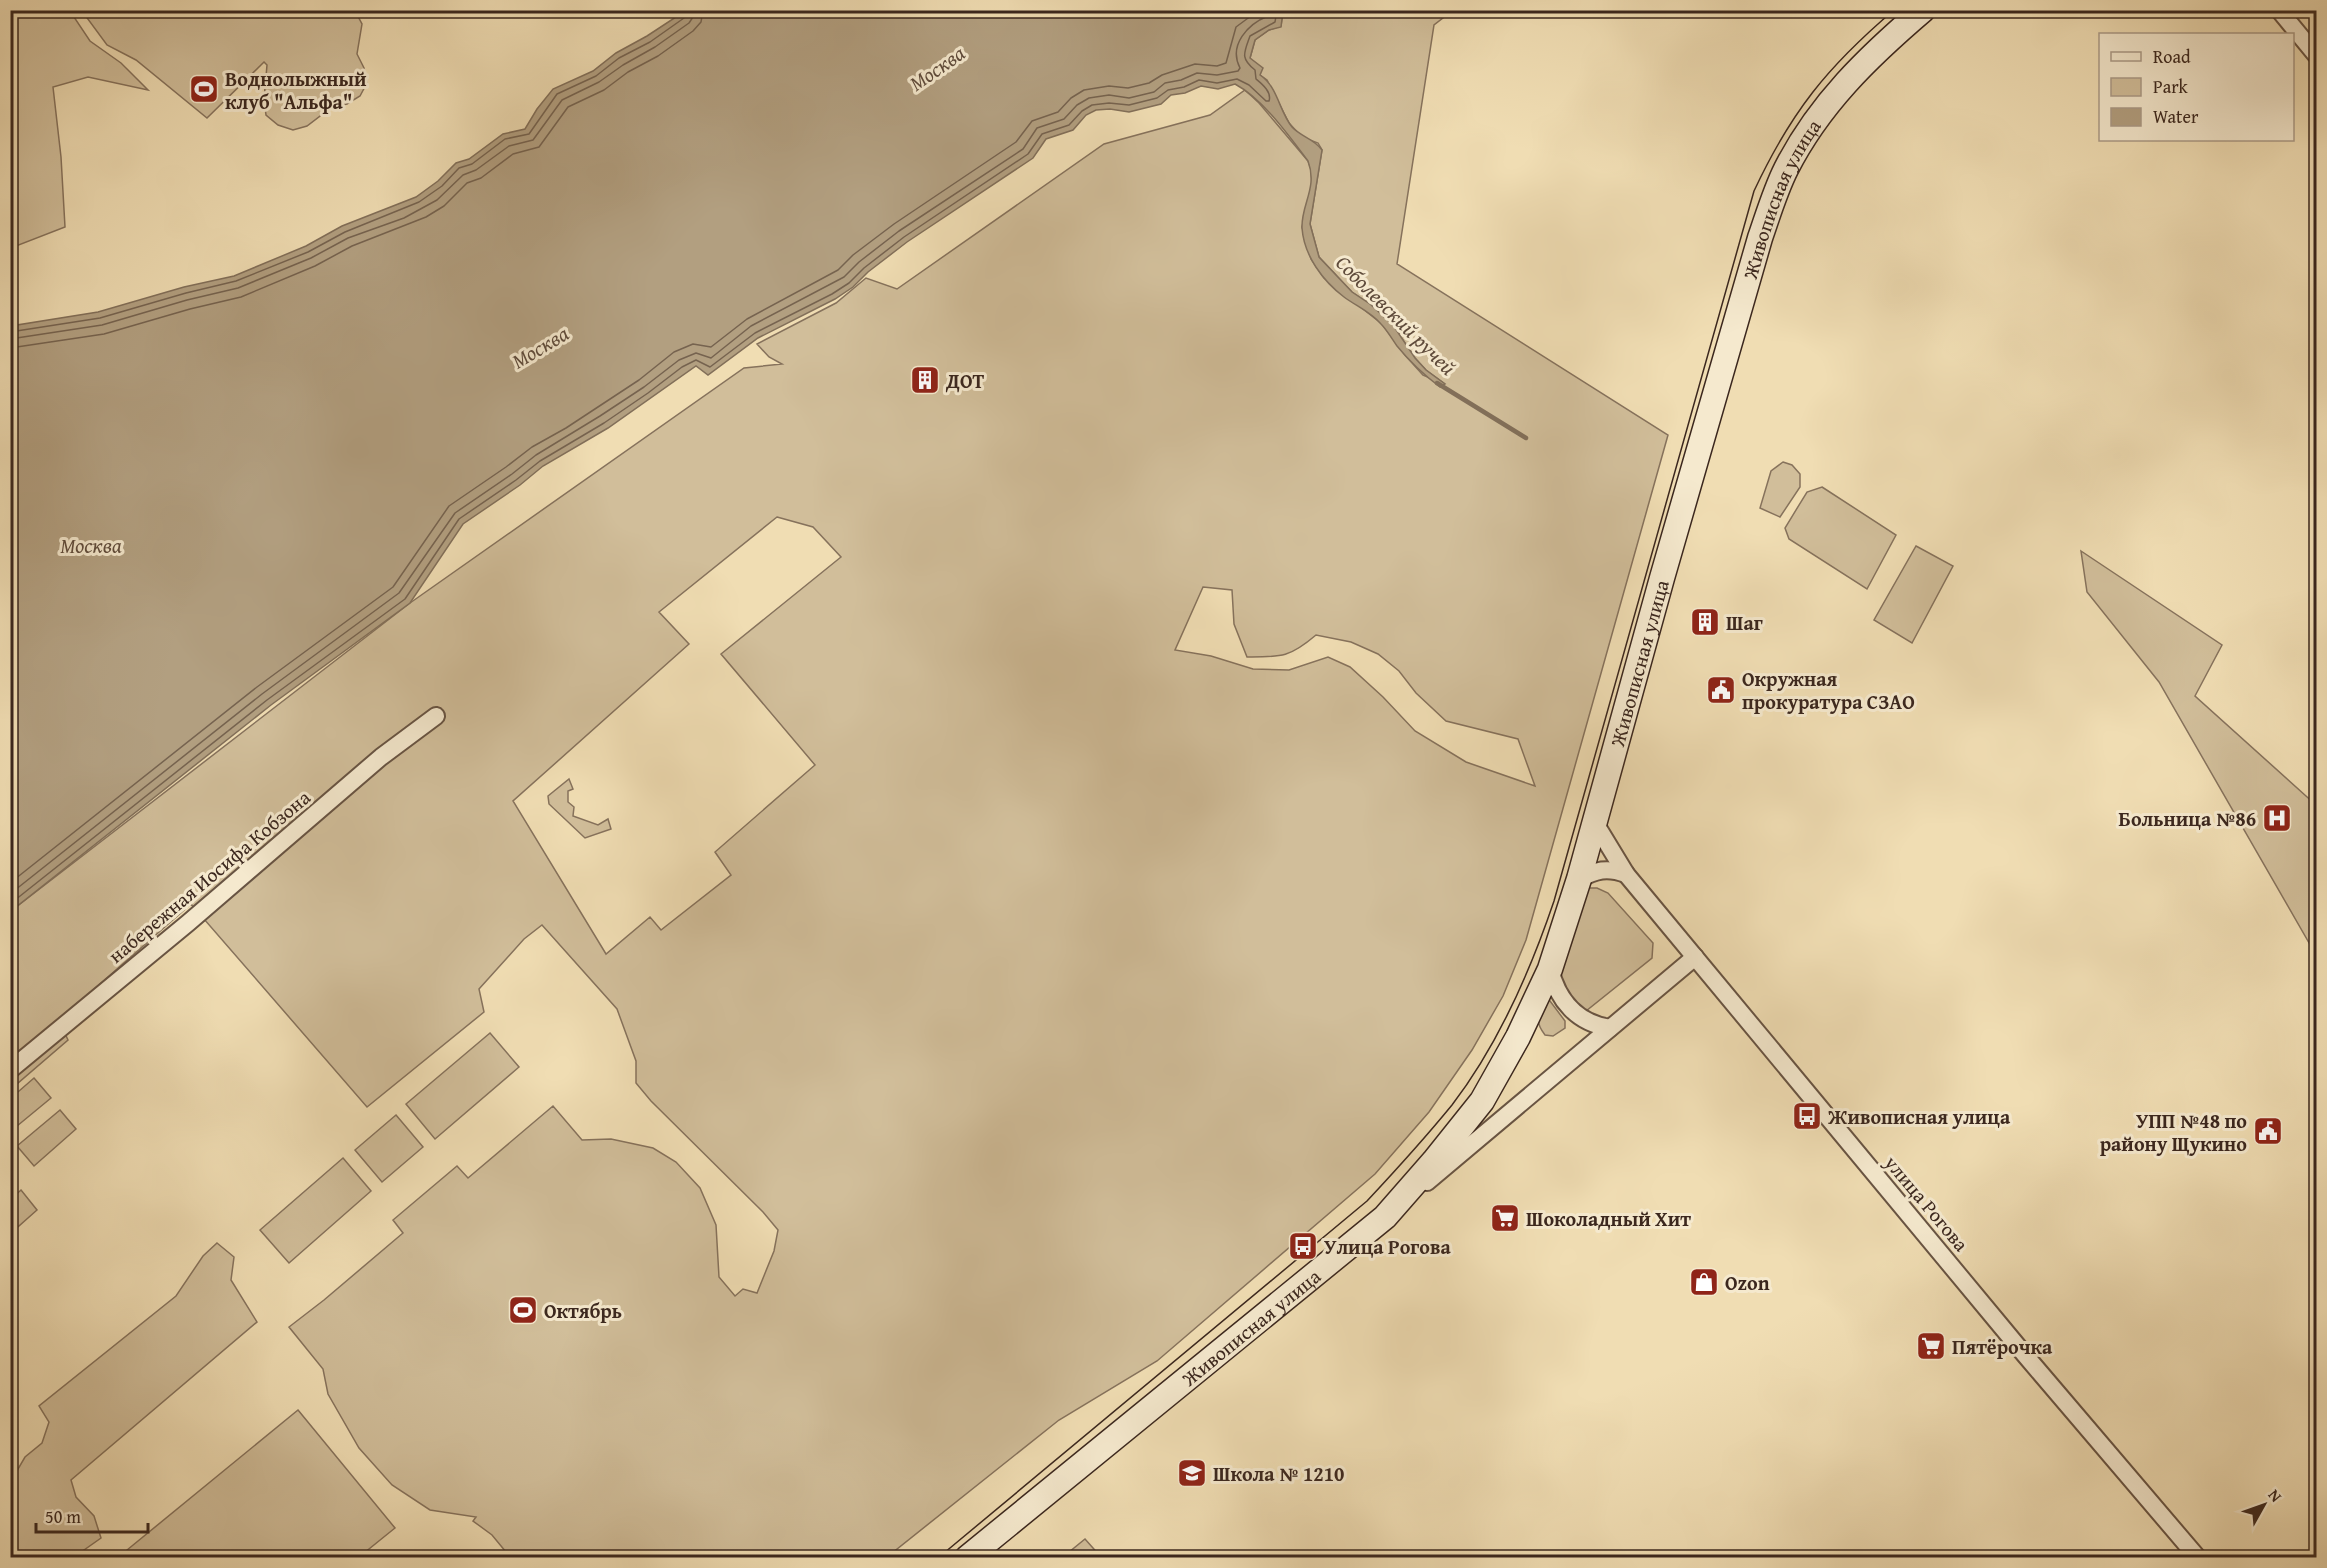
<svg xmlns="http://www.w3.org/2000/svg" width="2327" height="1568" font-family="'Gentium Book Plus',serif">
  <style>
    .green { fill: #d1be9a; stroke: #86725c; stroke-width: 1.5; fill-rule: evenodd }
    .water { fill: #b29f80; stroke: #826f59; stroke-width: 1.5 }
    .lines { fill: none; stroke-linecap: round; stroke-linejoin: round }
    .shore { stroke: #76634f; stroke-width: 1.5 }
    .stream { stroke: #826f59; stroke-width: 4.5 }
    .street-casing { stroke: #685443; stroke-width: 20 }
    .secondary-casing { stroke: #3b271e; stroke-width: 27 }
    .street { stroke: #f5e9ce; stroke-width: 16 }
    .secondary { stroke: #f5e9ce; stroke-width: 24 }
    .tram { stroke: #3b271e; stroke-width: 1.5 }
    .labels { text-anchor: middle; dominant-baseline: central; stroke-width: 6; stroke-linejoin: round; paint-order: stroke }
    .poi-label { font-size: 20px; font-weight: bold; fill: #3b271e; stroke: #f5e9ce; text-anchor: start }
    .street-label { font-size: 20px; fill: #3b271e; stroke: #f5e9ce }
    .water-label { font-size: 21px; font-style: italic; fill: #5f4b3b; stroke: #f5e9ce }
  </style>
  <rect width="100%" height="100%" fill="#f0ddb3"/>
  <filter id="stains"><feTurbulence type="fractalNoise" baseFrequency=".00333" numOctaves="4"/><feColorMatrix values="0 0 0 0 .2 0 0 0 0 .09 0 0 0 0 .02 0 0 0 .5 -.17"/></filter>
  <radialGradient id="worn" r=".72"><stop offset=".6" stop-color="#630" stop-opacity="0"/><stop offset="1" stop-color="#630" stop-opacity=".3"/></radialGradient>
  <g class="green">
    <polygon points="11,10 70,11 90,41 121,63 148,90 88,77 53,87 61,157 65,227 11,248"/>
    <polygon points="82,11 355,11 362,24 357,54 364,68 367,83 360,96 347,104 332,107 307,126 293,130 278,125 266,115 264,99 267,65 264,62 207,118 136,60 107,45"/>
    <path d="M1283,11h169l-18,14 -37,239 271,171 -142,505 -23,56 -31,54 -43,62 -54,62 -218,187 -98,59 -172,137h-382l1,-5 -14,-17 -19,-14 3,-4 -46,-7 -38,-25 -33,-37 -31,-54 -5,-25 -34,-42 35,-27 79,-67 -10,-13 64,-54 11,12 85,-72 29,34 29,-1 42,9 23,14 24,26 16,37 3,52 16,19 8,-7 14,4 17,-42 4,-21 -15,-18 -112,-111 -15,-18v-22l-19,-52 -75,-84 -18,14 -45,50 5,23 -117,95 -176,-203 -107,94 -14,11 -7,9v11l5,11 -57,49v-178l399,-308 334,-235 38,-4 -13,-7 -12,-13 79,-41 30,-25 31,11 207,-145 106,-29 35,-25 14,13 49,58 3,8 1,18 -10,40 9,32 13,19 58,46 23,31 18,20 22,9 -19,-14 -11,-12 -22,-33 -23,-21 -18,-12 -33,-35 -9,-33 12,-74 -4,-7 -16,-6 -13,-14 -22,-43 -7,-5 -10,-17 5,-18 14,-10 12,-4zM777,517l36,10 28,30 -120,97 94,111 -100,87 16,23 -70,55 -11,-13 -44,37 -93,-153 176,-157 -30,-32zM1203,587l29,3 2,34 13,33c34,0 42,1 69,-22l35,7 27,12 21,17 17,22 30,28 72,18 17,47 -69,-24 -51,-31 -32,-34 -33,-30 -22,-10 -39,13 -36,-1 -42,-13 -36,-6z"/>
    <polygon points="1783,462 1792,465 1800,474 1800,487 1780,517 1760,508 1771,471"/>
    <polygon points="1822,487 1896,535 1867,589 1789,539 1785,528 1807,492"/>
    <polygon points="1916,546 1953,566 1912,643 1874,620"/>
    <polygon points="2081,551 2222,645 2195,696 2316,805 2316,955 2159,682 2087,592"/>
    <polygon points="569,779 573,789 568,791 568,802 574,807 573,816 598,825 608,819 611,829 585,838 549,804 548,796"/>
    <polygon points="1584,888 1597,888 1608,893 1653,943 1652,958 1586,1011 1581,1011 1557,976"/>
    <path d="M1547,997l18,24v7l-12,8 -8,-1c-12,-15 -6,-22 2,-38z"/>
    <polygon points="490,1033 519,1067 435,1139 406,1104"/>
    <polygon points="34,1078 51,1098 11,1131 11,1098"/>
    <polygon points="60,1110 76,1129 34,1166 17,1146"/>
    <polygon points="396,1115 423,1147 382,1182 355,1150"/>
    <polygon points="343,1158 371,1191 289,1263 260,1230"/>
    <polygon points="21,1190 37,1210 11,1233 11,1199"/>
    <polygon points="217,1243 234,1257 231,1280 257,1322 71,1480 76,1497 94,1516 101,1538 74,1557 11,1557 11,1524 14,1521 11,1511 11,1481 25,1457 42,1443 49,1422 39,1406 176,1296 203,1256"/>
    <polygon points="298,1410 395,1528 359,1557 133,1557 127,1550"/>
    <polygon points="1085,1539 1101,1557 1063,1557"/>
  </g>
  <path class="water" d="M685,11h598l-2,16 -12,3 -14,10 -5,18 13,10 -3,7c18,12 19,36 32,52 9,10 23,12 30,23l-12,74 9,33 33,35 18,12 23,21 22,33 11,12 19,14 -5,3c-16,-12 -30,-25 -43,-41 -5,-7 -10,-16 -16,-22 -10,-12 -25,-18 -37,-27 -21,-16 -40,-41 -42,-69 -1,-24 16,-40 6,-67 -19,-25 -45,-62 -73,-77l-17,5 -17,-3 -16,7 -14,2 -10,9 -32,8 -19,-3 -14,1 -10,5 -13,15 -27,9 -13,19 -126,84 -39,30 -15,15 -18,12 -77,39 -50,37 -12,-9 -88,62 -65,38 -23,19 -57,39 -53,79 -139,102 -260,206v-585l87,-14 86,-25 50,-11 72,-30 36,-20 74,-29 22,-16 18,-18 13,-4 34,-25 22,-5 12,-20 16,-20 40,-18 23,-18 31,-17z"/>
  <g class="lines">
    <g class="shore">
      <polyline points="10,332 100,318 186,293 236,281 308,252 345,232 419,202 442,186 459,168 472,164 505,139 529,134 557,94 596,76 619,58 650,42 684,18 687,10"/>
      <polyline points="10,339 102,325 187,300 238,288 311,258 348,238 404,218 437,200 463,175 476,170 509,146 533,140 562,100 599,82 623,65 655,47 689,23 693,17 694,10"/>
      <polyline points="10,348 104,334 190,309 241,297 315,266 352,246 426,217 444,206 467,183 481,178 513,154 539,147 568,107 604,90 628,72 658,56 693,31 701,22 703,10"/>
      <polyline points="10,883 257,687 393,587 449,506 506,467 532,447 566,428 639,380 674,352 693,344 711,347 747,319 838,270 853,255 894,224 1016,142 1032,121 1058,112 1071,98 1084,90 1109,86 1128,88 1149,83 1162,75 1195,64 1217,66 1226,63 1236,27 1259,10"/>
      <path d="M10,894l252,-200 137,-101 56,-80 57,-39 24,-19 64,-39 44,-29 35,-27 17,-7 15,5 40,-32 93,-49 15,-15 40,-31 124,-82 14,-21 27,-9 13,-14 12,-7 20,-3 20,3 25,-6 11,-9 16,-3 16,-7 20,2 21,-4 2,-3c-12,-23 8,-44 28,-52l1,-6"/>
      <path d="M10,904l257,-204 138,-101 54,-80 57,-39 24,-19 64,-38 44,-30 34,-26 14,-7 14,7 45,-34 77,-39 17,-11 15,-15 40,-31 124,-83 14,-20 27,-9 13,-14 10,-6 17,-2 20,2 28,-7 11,-8 16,-3 15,-7 18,3 20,-4 12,6 17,16h3c3,-9 -7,-17 -13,-22l-1,-9c-15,-12 -11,-17 -5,-34l25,-14 2,-12"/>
    </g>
    <polyline class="stream" points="1437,383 1526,438"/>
    <g class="street-casing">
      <g id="street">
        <polyline points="2279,10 2316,55"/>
        <polyline points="1595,823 1626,874 2025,1355 2198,1558"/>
        <path d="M1579,879c17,-9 28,-12 47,-5"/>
        <path d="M1550,969c8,32 27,54 60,59"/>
        <polyline points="10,1070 188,923 381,757 436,716"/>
        <polyline points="1427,1182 1695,957"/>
      </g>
    </g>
    <g class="secondary-casing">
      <g id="secondary">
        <path id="s1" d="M967,1558l418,-341 49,-56 48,-60 36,-64 32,-68 29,-90 83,-301 98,-340c8,-23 15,-47 26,-69 33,-65 82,-112 137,-159"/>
      </g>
    </g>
    <use href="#street" class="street"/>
    <use href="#secondary" class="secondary"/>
    <path class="tram" d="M938,1558l429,-357c29,-31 58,-63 85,-96 46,-60 78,-133 102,-204l200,-710c37,-79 73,-124 140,-181"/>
  </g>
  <defs>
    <g id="stadium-square" transform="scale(1.5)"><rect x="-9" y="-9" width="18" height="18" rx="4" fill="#8f2418" stroke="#f5e9ce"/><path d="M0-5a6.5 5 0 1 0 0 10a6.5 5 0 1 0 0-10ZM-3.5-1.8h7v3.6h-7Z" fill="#fff"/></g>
    <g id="building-square" transform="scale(1.5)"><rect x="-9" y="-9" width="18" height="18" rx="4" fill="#8f2418" stroke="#f5e9ce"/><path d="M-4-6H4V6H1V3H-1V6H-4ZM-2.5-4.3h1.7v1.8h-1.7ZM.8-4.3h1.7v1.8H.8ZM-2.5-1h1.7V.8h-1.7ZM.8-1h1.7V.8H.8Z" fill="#fff"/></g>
    <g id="civic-square" transform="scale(1.5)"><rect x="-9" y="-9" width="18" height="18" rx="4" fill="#8f2418" stroke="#f5e9ce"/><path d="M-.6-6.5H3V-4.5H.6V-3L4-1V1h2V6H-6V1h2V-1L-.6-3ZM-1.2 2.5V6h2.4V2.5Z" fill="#fff"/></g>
    <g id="hospital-square" transform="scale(1.5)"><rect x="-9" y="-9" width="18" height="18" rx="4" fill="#8f2418" stroke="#f5e9ce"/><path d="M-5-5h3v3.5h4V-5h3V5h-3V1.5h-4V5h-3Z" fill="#fff"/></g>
    <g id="bus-square" transform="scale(1.5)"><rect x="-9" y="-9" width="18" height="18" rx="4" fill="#8f2418" stroke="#f5e9ce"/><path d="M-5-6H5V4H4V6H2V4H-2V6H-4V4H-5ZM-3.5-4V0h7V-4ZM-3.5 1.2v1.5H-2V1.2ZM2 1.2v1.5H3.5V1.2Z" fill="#fff"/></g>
    <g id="supermarket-square" transform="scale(1.5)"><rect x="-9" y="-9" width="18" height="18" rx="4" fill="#8f2418" stroke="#f5e9ce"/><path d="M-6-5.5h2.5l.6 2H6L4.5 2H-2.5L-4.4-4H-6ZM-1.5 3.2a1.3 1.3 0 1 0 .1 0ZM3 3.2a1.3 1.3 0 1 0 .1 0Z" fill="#fff"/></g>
    <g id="shop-square" transform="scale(1.5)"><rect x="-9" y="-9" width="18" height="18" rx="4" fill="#8f2418" stroke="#f5e9ce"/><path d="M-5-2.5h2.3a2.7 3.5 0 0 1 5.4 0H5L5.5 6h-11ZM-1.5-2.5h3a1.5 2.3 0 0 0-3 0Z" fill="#fff"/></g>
    <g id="school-square" transform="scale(1.5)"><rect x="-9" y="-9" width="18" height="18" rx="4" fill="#8f2418" stroke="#f5e9ce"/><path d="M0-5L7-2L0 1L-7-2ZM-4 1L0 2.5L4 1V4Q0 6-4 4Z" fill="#fff"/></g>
  </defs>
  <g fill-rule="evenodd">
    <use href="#stadium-square" x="204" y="89"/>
    <use href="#building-square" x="925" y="380"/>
    <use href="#building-square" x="1705" y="622"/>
    <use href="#civic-square" x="1721" y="690"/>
    <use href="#hospital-square" x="2277" y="818"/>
    <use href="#bus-square" x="1807" y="1116"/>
    <use href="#civic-square" x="2268" y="1131"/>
    <use href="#supermarket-square" x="1505" y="1218"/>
    <use href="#bus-square" x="1303" y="1246"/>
    <use href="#shop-square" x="1704" y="1282"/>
    <use href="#stadium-square" x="523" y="1310"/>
    <use href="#supermarket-square" x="1931" y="1346"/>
    <use href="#school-square" x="1192" y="1473"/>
  </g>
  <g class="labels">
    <g class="poi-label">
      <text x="225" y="78">Воднолыжный<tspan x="225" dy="23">клуб "Альфа"</tspan></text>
      <text x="946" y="380">ДОТ</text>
      <text x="1726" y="622">Шаг</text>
      <text x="1742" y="678">Окружная<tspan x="1742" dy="23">прокуратура СЗАО</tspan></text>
      <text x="2256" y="818" text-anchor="end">Больница №86</text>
      <text x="1828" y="1116">Живописная улица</text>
      <text x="2247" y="1120" text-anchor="end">УПП №48 по<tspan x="2247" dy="23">району Щукино</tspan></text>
      <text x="1526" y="1218">Шоколадный Хит</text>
      <text x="1324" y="1246">Улица Рогова</text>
      <text x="1725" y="1282">Ozon</text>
      <text x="544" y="1310">Октябрь</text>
      <text x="1952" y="1346">Пятёрочка</text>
      <text x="1213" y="1473">Школа № 1210</text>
    </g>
    <g class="street-label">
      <text stroke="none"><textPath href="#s1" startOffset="1644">Живописная улица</textPath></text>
      <text stroke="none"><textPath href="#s1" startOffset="1158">Живописная улица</textPath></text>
      <text transform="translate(209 876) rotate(-40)">набережная Иосифа Кобзона</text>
      <text transform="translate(1927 1203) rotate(50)">улица Рогова</text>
      <text stroke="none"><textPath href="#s1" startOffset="366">Живописная улица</textPath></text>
    </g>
    <g class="water-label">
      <text transform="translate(937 68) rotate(-35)">Москва</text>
      <text transform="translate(1396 315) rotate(45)">Соболевский ручей</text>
      <text transform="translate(540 347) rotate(-31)">Москва</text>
      <text x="91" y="545">Москва</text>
    </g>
  </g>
  <rect width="2327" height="1568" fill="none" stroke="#f0ddb3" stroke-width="36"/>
  <rect x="12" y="12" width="2303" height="1544" fill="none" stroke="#3b271e" stroke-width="3"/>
  <rect x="18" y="18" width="2291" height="1532" fill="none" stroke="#3b271e" stroke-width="1.5"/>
  <rect x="2099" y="33" width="195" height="108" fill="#f5e9ce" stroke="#ab9b88" stroke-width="1.5"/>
  <rect x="2111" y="52" width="30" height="9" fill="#f5e9ce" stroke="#ab9b88" stroke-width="1.5"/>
  <text x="2153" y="63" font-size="18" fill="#3b271e">Road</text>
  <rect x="2111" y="78" width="30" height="18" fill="#d1be9a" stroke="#ab9b88" stroke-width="1.5"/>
  <text x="2153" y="93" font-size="18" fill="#3b271e">Park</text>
  <rect x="2111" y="108" width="30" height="18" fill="#b29f80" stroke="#ab9b88" stroke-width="1.5"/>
  <text x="2153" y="123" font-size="18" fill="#3b271e">Water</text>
  <g transform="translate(2264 1505) rotate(50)" stroke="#f5e9ce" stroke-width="4.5" paint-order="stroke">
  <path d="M0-4.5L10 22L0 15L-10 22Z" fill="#3b271e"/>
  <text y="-9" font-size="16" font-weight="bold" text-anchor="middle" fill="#3b271e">N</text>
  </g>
  <path d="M36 1523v9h112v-9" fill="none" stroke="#3b271e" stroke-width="3"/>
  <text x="45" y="1523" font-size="18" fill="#3b271e" stroke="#f5e9ce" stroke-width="4.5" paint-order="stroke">50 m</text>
  <rect width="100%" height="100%" filter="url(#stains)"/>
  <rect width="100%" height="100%" fill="url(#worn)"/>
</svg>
